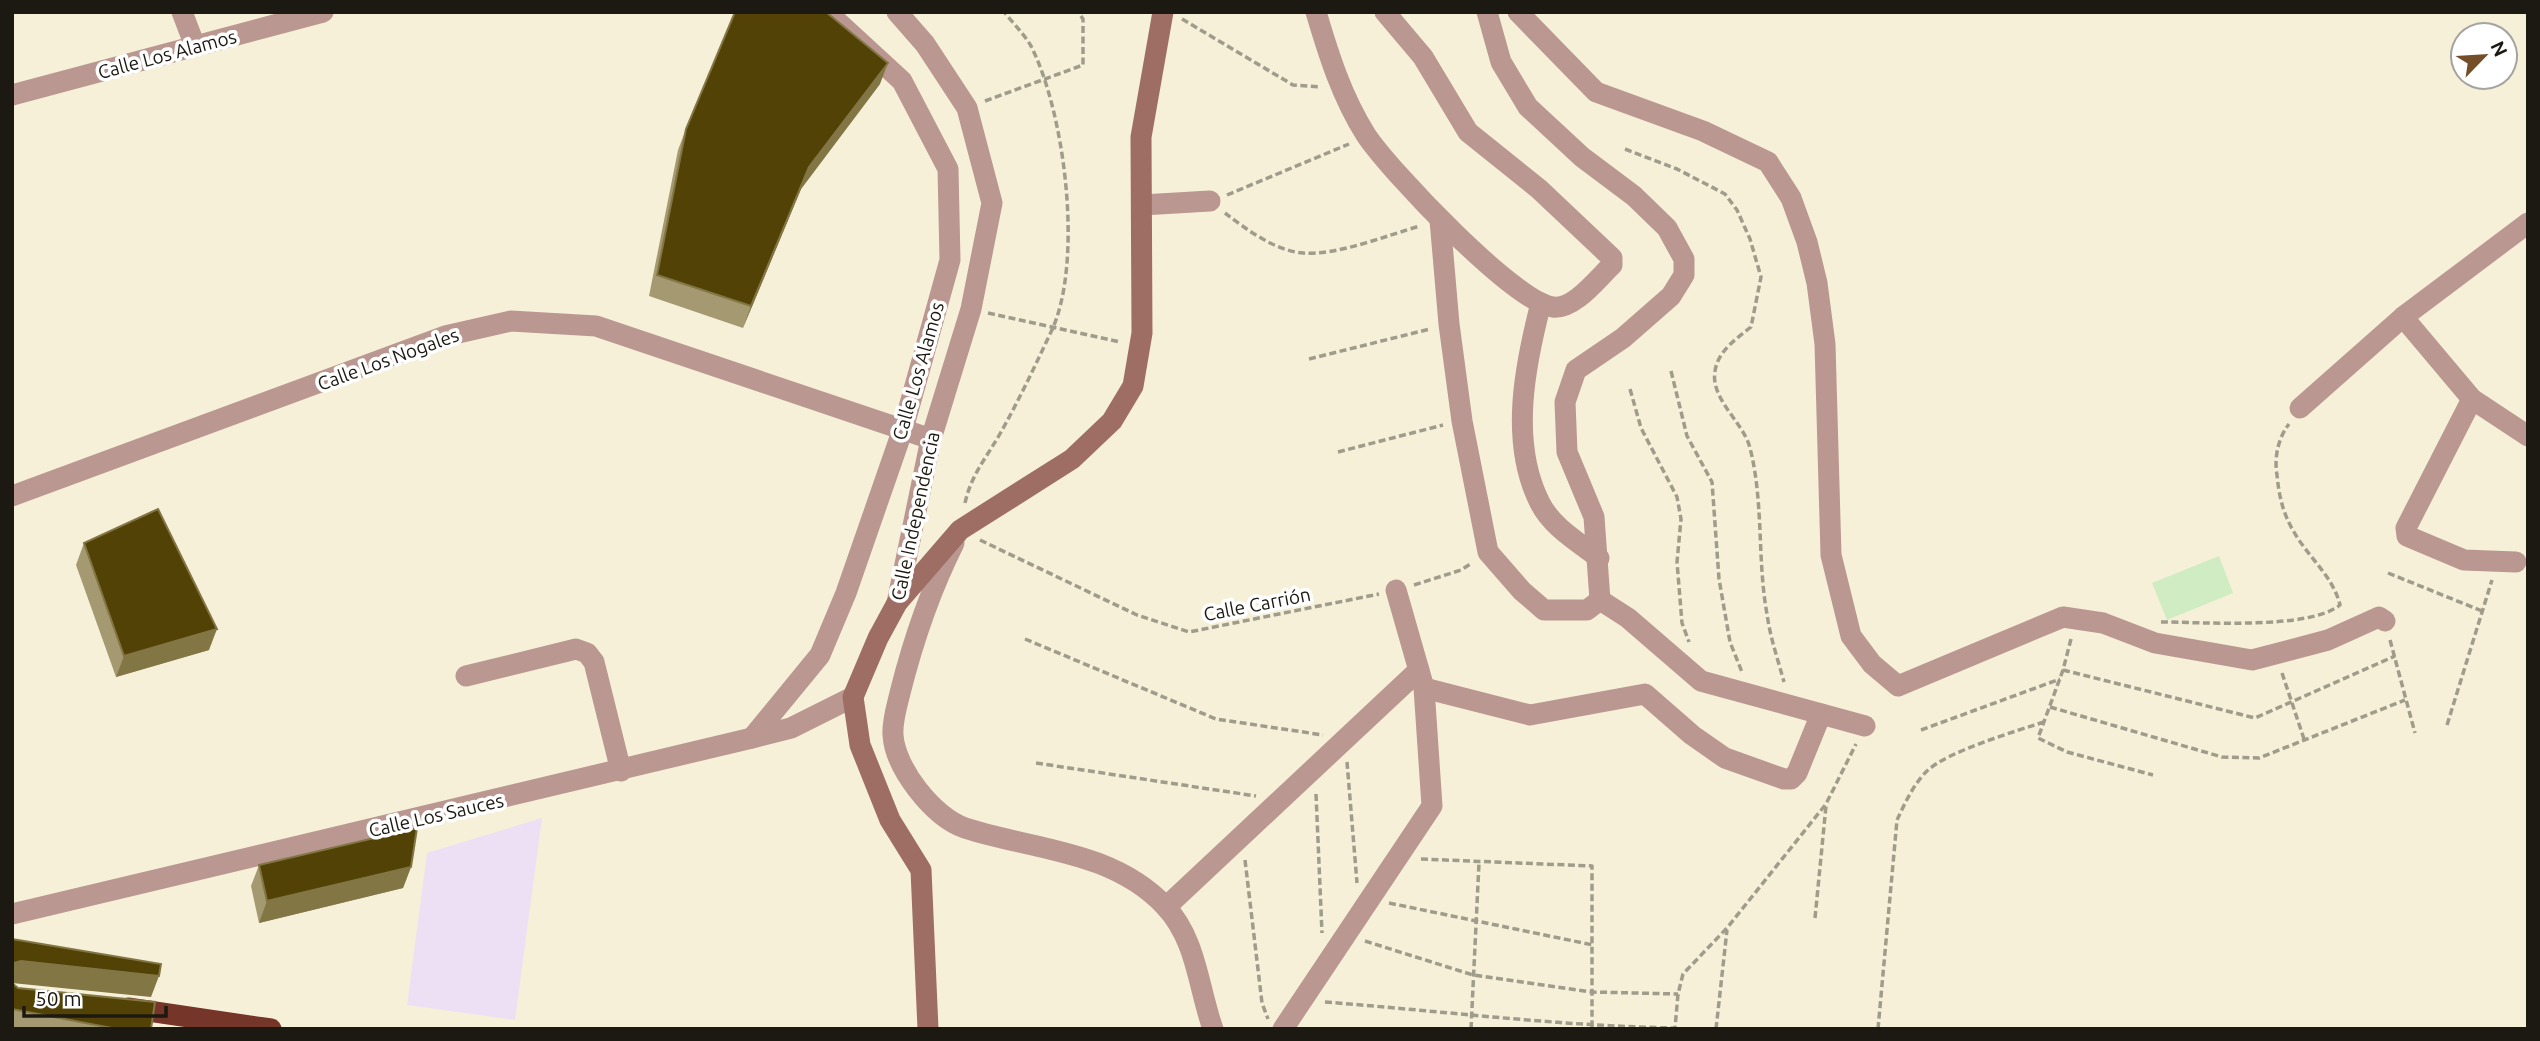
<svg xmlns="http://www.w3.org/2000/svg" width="2540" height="1041" font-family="Ubuntu,sans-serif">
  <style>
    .industrial { fill: #ede0f4 }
    .green { fill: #cfecc3 }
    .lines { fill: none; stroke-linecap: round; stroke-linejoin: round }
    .path { stroke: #a09c8b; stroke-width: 3.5; stroke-dasharray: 7 3.5; stroke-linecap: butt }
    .street { stroke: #ba9891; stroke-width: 21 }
    .secondary { stroke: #9e6e64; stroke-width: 21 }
    .highway { stroke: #763529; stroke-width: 21 }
    .wall { fill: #a49970 }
    .shaded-wall { fill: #837645 }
    .building { fill: #524206; stroke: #837645; stroke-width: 2 }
    .labels { text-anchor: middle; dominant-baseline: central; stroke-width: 7; stroke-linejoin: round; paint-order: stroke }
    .street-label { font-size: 19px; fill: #1b1911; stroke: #fff }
  </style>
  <rect width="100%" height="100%" fill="#f6f0d9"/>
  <polygon class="industrial" points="542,818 515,1020 407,1005 427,853"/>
  <polygon class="green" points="2219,556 2233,593 2167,620 2152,583"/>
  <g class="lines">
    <g class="path">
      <polyline points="1182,19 1293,85 1321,87"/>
      <polyline points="985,101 1083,65 1083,19 1078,12"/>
      <path d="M1625,149l52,20 48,25 12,16 13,29 11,38 -10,50c-15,12 -33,24 -36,44 -5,28 29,52 35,77 14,55 7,112 17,166 3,23 11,46 17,68"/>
      <polyline points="1227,195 1349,144"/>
      <path d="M1225,213c21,16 50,38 78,40 33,3 85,-18 117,-27"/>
      <polyline points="988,313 1120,342"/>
      <polyline points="1309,359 1430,329"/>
      <polyline points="1671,371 1687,436 1712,482 1719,579 1730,642 1742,672"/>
      <polyline points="1630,389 1641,428 1677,497 1681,519 1677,562 1682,623 1689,642"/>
      <polyline points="1338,452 1443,425"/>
      <path d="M965,503c6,-28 22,-46 36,-71 18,-32 34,-66 50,-100 33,-69 14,-219 -20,-286 -7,-12 -18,-23 -27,-34"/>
      <polyline points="980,540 1137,615 1189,632 1379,594"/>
      <polyline points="2388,573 2482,611"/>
      <polyline points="1414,585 1461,570 1472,563"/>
      <path d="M2161,622c41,0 148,8 179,-17 -7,-29 -32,-48 -46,-73 -11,-18 -15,-36 -17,-57 -3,-17 1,-37 12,-51"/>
      <polyline points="1025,639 1216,719 1323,735"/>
      <polyline points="2071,639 2063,670 2038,738 2067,752 2153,775"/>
      <polyline points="2390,640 2415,733"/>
      <polyline points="2063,670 2255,718 2395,656"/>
      <polyline points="2282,673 2305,742"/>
      <polyline points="2050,707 2222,757 2259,758 2405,700"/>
      <polyline points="2447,725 2492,580"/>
      <polyline points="1921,730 2060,679"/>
      <polyline points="1347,762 1357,883"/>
      <polyline points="1036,763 1256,796"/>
      <polyline points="1316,794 1322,933"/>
      <polyline points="1421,859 1592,866 1592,1027"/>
      <polyline points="1245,860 1262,1003 1268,1019"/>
      <polyline points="1389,903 1593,945"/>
      <polyline points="1815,918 1826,806"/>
      <polyline points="1365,941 1473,975 1591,992 1678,994"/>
      <path d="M1325,1002c117,9 233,24 350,26l3,-34 5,-20 44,-46 99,-124 30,-60"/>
      <polyline points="1471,1029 1479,863"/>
      <polyline points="1716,1029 1727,930"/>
      <path d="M1878,1029l19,-209c8,-17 17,-37 31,-50 21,-19 88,-39 116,-48"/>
    </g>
    <g class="street">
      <polyline points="182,12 195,46"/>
      <polyline points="897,12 925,44 967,108 992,203 971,309 931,439 897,603"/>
      <path d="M1316,12c13,44 26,85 50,123 23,35 149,168 187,172 21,3 45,-29 59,-42v-7l-73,-69 -71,-57 -45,-75 -38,-45"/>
      <polyline points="1518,12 1596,92 1703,131 1768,162 1791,198 1807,242 1817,283 1825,344 1831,555 1851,636 1872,664 1898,686 2063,617 2103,623 2155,643 2252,660 2328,640 2379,617 2385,621"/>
      <polyline points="12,95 323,12"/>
      <polyline points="1142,205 1210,201"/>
      <polyline points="1440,220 1449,324 1462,421 1488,552 1522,591 1544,610 1587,610 1600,600 1594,517 1567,452 1565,402 1576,370 1623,338 1671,296 1684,275 1684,259 1667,228 1634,196 1582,157 1528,107 1501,62 1487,12"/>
      <path d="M1541,303c-16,62 -32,139 -1,200 12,24 38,39 59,55"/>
      <polyline points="2403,317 2472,399 2528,436"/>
      <polyline points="2472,399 2406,528 2407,536 2464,560 2516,562"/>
      <polyline points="2300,408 2403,317 2528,223"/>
      <polyline points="12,496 445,336 511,321 596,326 931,439"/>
      <path d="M954,543c-24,48 -41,98 -54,150 -3,13 -8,28 -7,42 2,33 40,82 72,93 68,22 147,22 200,78 32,34 33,81 48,123"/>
      <polyline points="1600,600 1628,618 1701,681 1865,726"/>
      <polyline points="466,676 576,649 587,653 594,662 621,771"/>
      <polyline points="1424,688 1530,715 1645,694 1692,735 1725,758 1784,779 1791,779 1797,773 1821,714"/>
      <polyline points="752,738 820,655 846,593 903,429 950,260 948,169 902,81 827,12"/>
      <polyline points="1166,907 1419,670"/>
      <polyline points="12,914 752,738 791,728 853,697"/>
      <polyline points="1283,1029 1432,806 1424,688 1396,590"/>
    </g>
    <polyline class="secondary" points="928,1029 921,870 890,820 860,745 853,697 878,638 897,603 960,530 1072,459 1112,421 1133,386 1142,333 1141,137 1163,12"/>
    <polyline class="highway" points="128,1008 271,1029"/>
  </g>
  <g class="wall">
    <polygon points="880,84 801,189 743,328 649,296 678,150 686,129"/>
    <polygon points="84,543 209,650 116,677 76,565"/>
    <polygon points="259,865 411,867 403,888 259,923 251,886"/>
    <polygon points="12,983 18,988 151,1029 12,1029"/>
  </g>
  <g class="shaded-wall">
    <polygon points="888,63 880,84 801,189 743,328 751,306 809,167"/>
    <polygon points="217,629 209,650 116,677 124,656"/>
    <polygon points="411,867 403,888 259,923 267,901"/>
    <polygon points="21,961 159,976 151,997 12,983 12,965 14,963"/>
  </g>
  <g class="building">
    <polygon points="735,12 826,12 888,63 809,167 751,306 657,275 686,129"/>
    <polygon points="158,509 217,629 124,656 84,543"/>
    <polygon points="417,828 411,867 267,901 259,865"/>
    <polygon points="12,939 161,964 159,976 21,961 14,963 12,965"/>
    <polygon points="12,983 18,988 155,1002 151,1029 117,1029 12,1009"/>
  </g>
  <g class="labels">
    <g class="street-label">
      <text transform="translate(167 54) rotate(-15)">Calle Los Alamos</text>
      <text transform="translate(388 359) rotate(-20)">Calle Los Nogales</text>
      <text transform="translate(918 371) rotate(-74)">Calle Los Alamos</text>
      <text transform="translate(915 516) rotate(-78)">Calle Independencia</text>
      <text transform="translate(1257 604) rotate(-11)">Calle Carrión</text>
      <text transform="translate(436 815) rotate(-13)">Calle Los Sauces</text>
    </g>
  </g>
  <rect width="2540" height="1041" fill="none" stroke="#1b1911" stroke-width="28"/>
  <g transform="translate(2484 56) rotate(65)"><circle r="33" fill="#ffffff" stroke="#a4a3a0" stroke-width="2"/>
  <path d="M0-5L12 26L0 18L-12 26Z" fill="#734e29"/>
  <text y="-10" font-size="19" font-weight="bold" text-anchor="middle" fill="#1b1911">N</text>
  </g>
  <path d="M24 1006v10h142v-10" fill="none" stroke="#1b1911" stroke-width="3.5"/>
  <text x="35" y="1006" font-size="21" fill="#1b1911" stroke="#ffffff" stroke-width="5" paint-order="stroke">50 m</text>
</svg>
